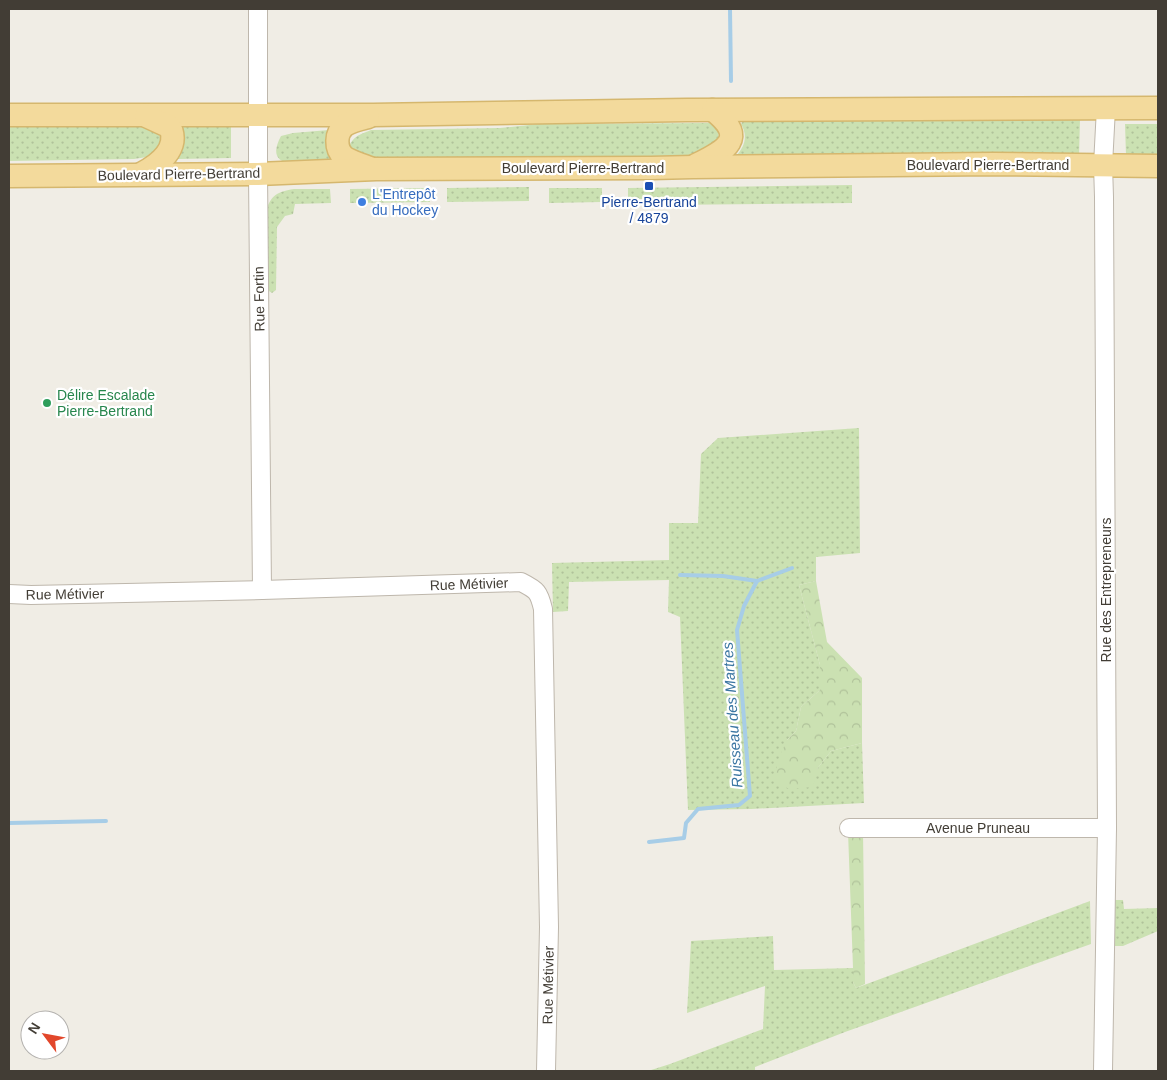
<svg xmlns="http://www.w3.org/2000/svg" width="1167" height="1080" font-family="Arial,sans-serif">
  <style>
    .grass { fill: url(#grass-dots) }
    .forest { fill: url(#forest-crowns) }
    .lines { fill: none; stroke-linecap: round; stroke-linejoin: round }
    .stream { stroke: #a7cde7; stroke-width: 4 }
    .minor-casing { stroke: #beb7ac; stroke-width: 20 }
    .major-casing { stroke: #d5b76e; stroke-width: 25 }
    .minor { stroke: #fff; stroke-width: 18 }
    .major { stroke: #f3da9c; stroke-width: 22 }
    .transit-dot { fill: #1a4fb4; stroke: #fff; stroke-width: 2 }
    .shop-dot { fill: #3f7fe0; stroke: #fff; stroke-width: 2 }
    .leisure-dot { fill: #2e9e5b; stroke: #fff; stroke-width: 2 }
    .labels { text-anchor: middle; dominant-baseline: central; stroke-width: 4.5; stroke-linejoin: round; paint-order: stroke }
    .street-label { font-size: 14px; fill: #423d35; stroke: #fff }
    .shop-label { font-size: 14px; fill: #366cbe; stroke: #fff; text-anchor: start }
    .transit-label { font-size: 14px; fill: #164399; stroke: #fff }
    .leisure-label { font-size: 14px; fill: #27864d; stroke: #fff; text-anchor: start }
    .water-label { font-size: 15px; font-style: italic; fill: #3b76a2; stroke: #fff }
  </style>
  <defs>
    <pattern id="grass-dots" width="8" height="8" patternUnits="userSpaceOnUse" patternTransform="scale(1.25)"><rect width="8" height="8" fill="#cbe1b2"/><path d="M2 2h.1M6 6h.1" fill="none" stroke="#b0c29a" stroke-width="1.8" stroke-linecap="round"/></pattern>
    <pattern id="forest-crowns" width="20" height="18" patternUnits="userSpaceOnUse" patternTransform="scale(1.25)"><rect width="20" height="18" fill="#cbe1b2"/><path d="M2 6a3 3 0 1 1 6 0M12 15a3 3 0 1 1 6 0" fill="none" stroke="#b0c29a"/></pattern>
  </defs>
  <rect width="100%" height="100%" fill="#f0ede5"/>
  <g class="grass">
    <path d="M1080,119l-1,38 -343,-1c9,-10 12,-20 5,-32l2,-3z"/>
    <path d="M710,123l8,7 1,9 -13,17 -337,5 -21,-12c5,-13 11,-14 23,-19l129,-2 39,-4z"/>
    <polygon points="1125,124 1158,124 1158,156 1126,155"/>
    <polygon points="177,126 231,127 231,158 178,159 176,157"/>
    <path d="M9,127h131c15,5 20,2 23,19l-16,11 -13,2 -125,2z"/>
    <path d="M341,129l-3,35c-9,0 -19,0 -28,0 -21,1 -44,0 -29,-28l12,-3z"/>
    <polygon points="852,185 852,203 663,205 663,199 628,199 628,188"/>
    <polygon points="529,187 529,201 447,202 447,188"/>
    <polygon points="430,188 430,202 350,203 350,189"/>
    <polygon points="549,188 602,188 602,202 549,203"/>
    <path d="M294,189h36l1,14 -36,1 -2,10 -8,2 -8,11 -1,63 -4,3 -6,-4 -1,-73c4,-19 10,-24 29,-27z"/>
    <polygon points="859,428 860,553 816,557 816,581 799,585 820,665 820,690 801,707 796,731 787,740 817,769 831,751 862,743 864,803 751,809 688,810 680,617 668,612 669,580 569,582 568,611 553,612 552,563 669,560 669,523 698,523 701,454 718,438"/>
    <polygon points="1115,900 1123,900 1124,909 1158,908 1158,931 1123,946 1114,946"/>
    <polygon points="1090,901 1091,944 845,1032 755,1067 755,1071 648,1071 670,1064 763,1029 765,986 687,1013 691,941 773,936 774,970 853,968 853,982 856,988"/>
  </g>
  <g class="forest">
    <polygon points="816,581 827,642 862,678 862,743 831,751 817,769 813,787 789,789 773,780 781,753 787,740 796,731 801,707 820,690 820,665 799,585"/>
    <polygon points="863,831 865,984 856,988 853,982 853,968 848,832"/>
  </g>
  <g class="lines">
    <g class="stream">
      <polyline points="730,9 731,81"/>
      <polyline points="680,575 723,576 757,581"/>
      <polyline points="9,823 106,821"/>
      <polyline points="649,842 684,838 686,823 698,809 739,805 750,796 737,630 744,606 757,581 792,568"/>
    </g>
    <g class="minor-casing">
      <g id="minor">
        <polyline points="258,9 258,174 262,590"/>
        <path d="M9,594l22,1 231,-5 259,-8c16,8 18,10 22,27l6,318 -3,144"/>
        <polyline points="849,828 1107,828"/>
        <polyline points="1103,1071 1107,828 1104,197 1103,165 1106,108"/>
      </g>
    </g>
    <g class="major-casing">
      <g id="major">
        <polyline points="9,115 373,115 687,110 1158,108"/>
        <path d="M368,117c-8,2 -17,4 -23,8 -10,8 -10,24 -1,32 8,5 18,8 26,11"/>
        <path d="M696,165c31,-15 52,-27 17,-55"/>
        <path d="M141,174c17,-9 39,-25 29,-47l-24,-11"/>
        <polyline points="9,176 258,174 376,169 651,168 693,167 994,164 1158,166"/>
      </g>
    </g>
    <use href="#minor" class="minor"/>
    <use href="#major" class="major"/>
  </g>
  <rect class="transit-dot" x="644" y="181" width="10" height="10" rx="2.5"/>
  <circle class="shop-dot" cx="362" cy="202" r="5"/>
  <circle class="leisure-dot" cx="47" cy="403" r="5"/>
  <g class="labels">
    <g class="street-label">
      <text x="988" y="165">Boulevard Pierre-Bertrand</text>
      <text x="583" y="168">Boulevard Pierre-Bertrand</text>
      <text transform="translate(179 174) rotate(-1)">Boulevard Pierre-Bertrand</text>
      <text transform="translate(259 299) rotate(-91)">Rue Fortin</text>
      <text transform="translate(469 584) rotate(-2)">Rue Métivier</text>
      <text transform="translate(1106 590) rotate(-90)">Rue des Entrepreneurs</text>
      <text transform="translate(65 594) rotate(-1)">Rue Métivier</text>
      <text x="978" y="828">Avenue Pruneau</text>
      <text transform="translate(548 985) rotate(-89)">Rue Métivier</text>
    </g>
    <g class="shop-label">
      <text x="372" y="194">L'Entrepôt<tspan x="372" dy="16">du Hockey</tspan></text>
    </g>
    <g class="transit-label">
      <text x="649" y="202">Pierre-Bertrand<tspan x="649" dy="16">/ 4879</tspan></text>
    </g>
    <g class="leisure-label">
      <text x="57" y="395">Délire Escalade<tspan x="57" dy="16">Pierre-Bertrand</tspan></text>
    </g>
    <g class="water-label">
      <text transform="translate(732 715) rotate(-94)">Ruisseau des Martres</text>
    </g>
  </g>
  <rect width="1167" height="1080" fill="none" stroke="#423d35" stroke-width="20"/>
  <g transform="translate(45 1035) rotate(302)"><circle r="24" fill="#ffffff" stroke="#b3b1ae"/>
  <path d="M0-4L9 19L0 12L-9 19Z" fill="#e2472b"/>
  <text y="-8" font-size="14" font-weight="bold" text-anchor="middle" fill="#423d35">N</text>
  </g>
</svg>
